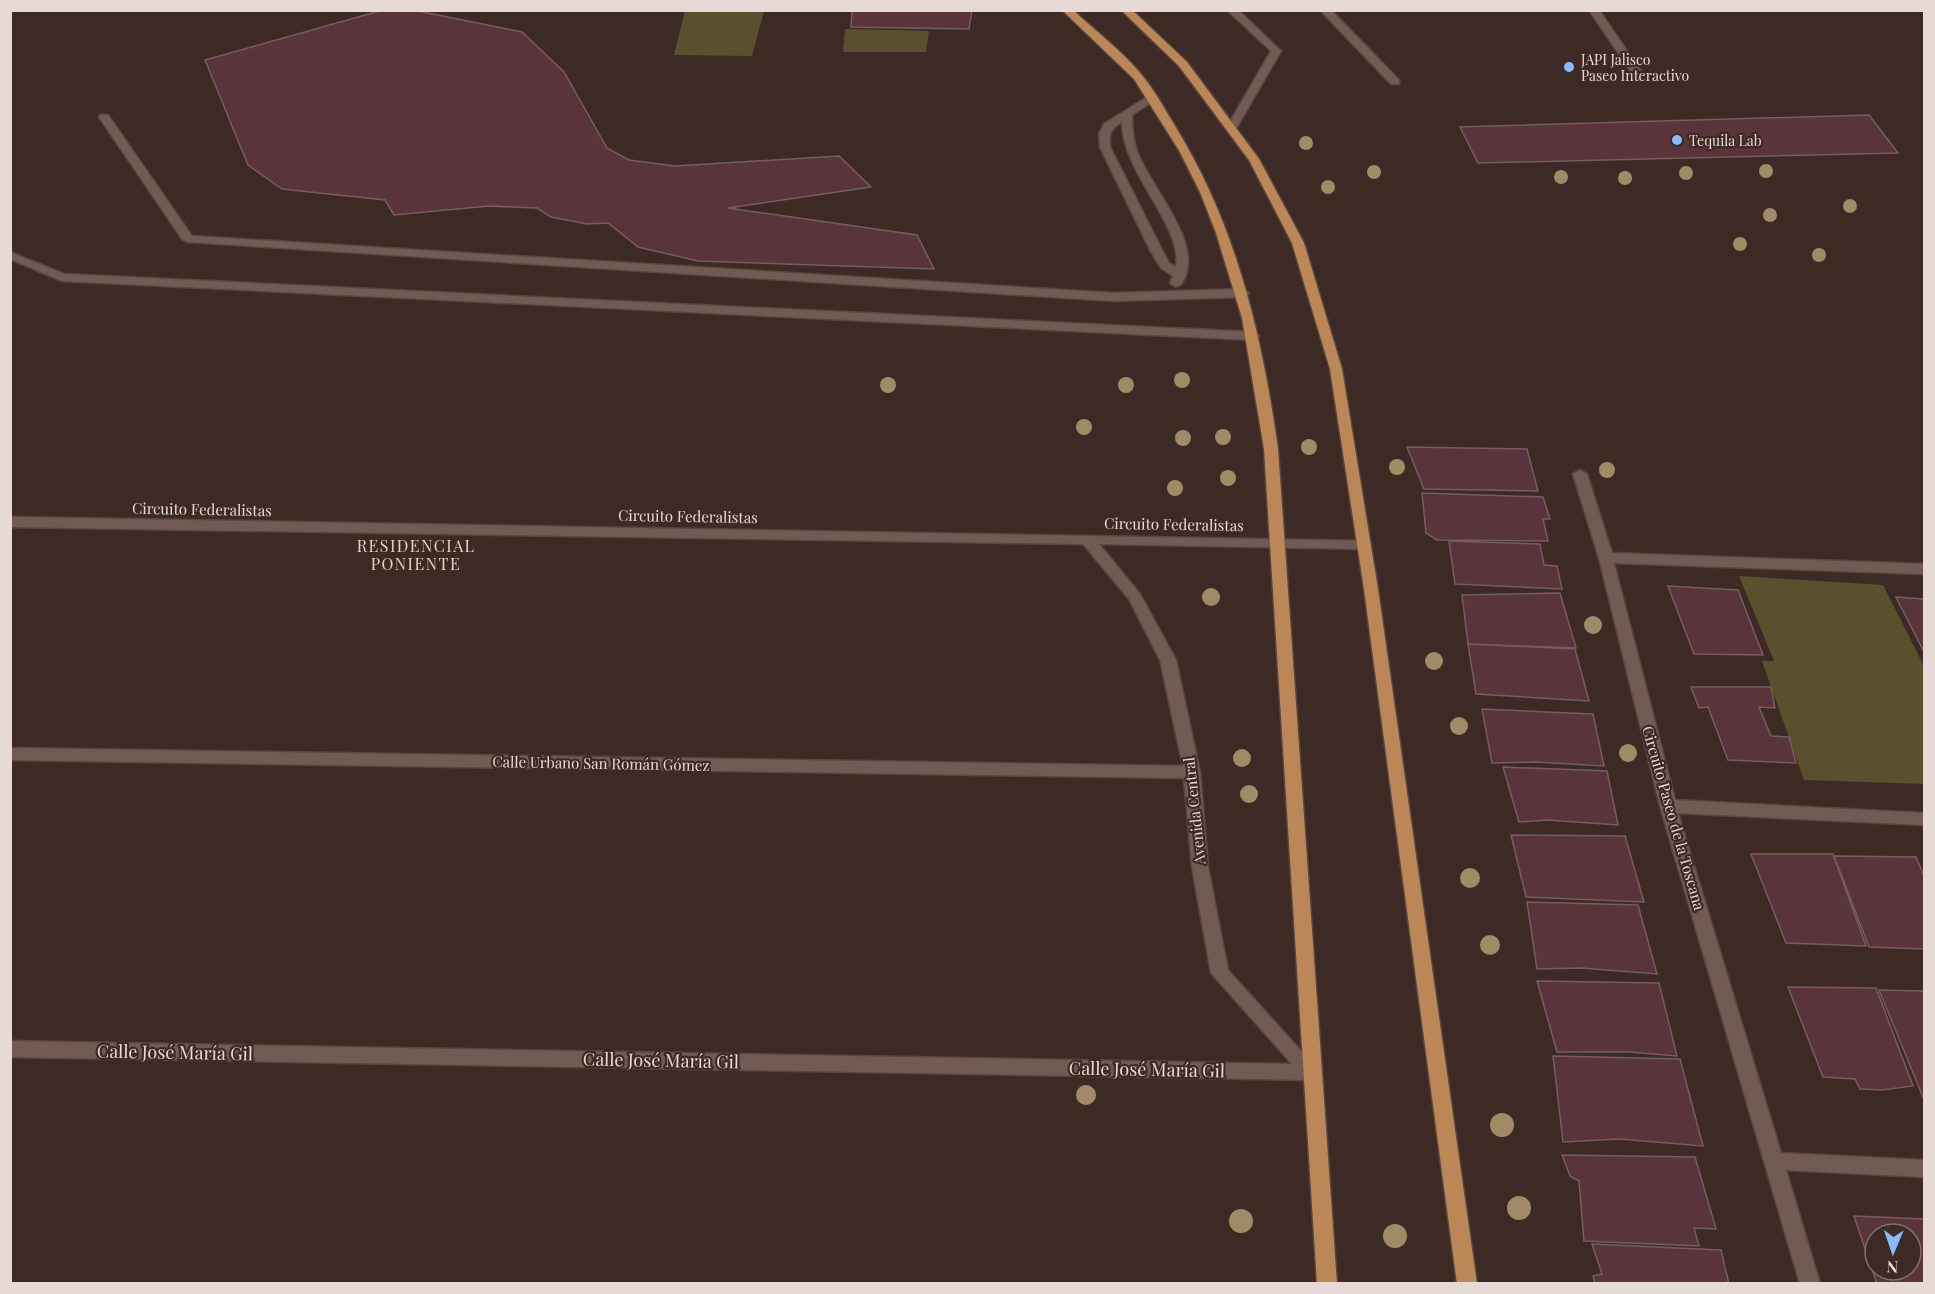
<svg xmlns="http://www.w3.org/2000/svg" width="1935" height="1294" font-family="'Playfair Display',serif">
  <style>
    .green { fill: #5a502e }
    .building { fill: #59353b; stroke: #755d61; stroke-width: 1.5; fill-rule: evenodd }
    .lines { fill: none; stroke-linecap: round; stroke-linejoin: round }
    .minor-casing { stroke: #574641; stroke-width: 3 }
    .major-casing { stroke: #574641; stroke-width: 3 }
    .minor { fill: #725b55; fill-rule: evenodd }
    .major { fill: #bc8756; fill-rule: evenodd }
    .tree { fill: #9f8c67 }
    .poi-dot { fill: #88bafc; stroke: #3e2a24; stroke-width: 2 }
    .labels { text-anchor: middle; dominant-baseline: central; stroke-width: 4.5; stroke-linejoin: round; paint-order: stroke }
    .far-poi-label { font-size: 14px; fill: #e7d9d5; stroke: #3e2a24; text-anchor: start }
    .street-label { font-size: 15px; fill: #e7d9d5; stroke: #3e2a24 }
    .neighbourhood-label { font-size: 16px; letter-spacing: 1.5px; fill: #ead0c8; stroke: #3e2a24 }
    .near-street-label { font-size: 18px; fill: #e7d9d5; stroke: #3e2a24 }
  </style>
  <rect width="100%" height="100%" fill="#3e2a24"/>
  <g class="green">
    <polygon points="685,11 764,11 752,56 674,55"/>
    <polygon points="845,29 929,31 926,52 843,52"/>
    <polygon points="1739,576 1883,585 1924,666 1924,784 1804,780 1762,661 1774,661"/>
  </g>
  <g class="building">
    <polygon points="383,10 413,10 522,32 564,72 607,148 629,160 675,166 839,156 871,187 728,208 917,235 934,269 698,261 638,247 608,223 587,224 551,217 537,208 489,206 394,215 385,200 282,189 248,165 205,60"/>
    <polygon points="852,10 972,10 969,29 851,27"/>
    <polygon points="1869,115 1898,153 1478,163 1460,127"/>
    <polygon points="1407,447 1527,449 1538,491 1424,489"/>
    <polygon points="1422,493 1543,497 1550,519 1543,519 1548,541 1437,540 1426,533"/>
    <polygon points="1449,541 1540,544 1544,565 1557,566 1562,589 1455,584"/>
    <polygon points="1668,586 1738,590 1763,655 1694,654"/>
    <polygon points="1560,593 1576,648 1468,644 1462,595"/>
    <polygon points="1896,597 1924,599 1924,652"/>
    <polygon points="1468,644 1575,649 1589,701 1476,694"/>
    <polygon points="1691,687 1771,687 1775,708 1759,707 1771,736 1789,737 1796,763 1728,760 1708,707 1699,708"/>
    <polygon points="1482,709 1593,714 1604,766 1536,762 1492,763"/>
    <polygon points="1503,767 1607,771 1618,825 1547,820 1519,822"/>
    <polygon points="1511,835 1625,836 1644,902 1526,897"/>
    <polygon points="1751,854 1833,854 1866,946 1786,943"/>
    <polygon points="1834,856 1916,857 1924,876 1924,949 1869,947"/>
    <polygon points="1527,902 1638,905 1657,974 1581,968 1537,969"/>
    <polygon points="1537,981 1659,983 1677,1056 1629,1052 1557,1052"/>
    <polygon points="1788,987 1876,988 1913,1086 1882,1090 1860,1089 1855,1079 1823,1077"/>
    <polygon points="1879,990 1924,991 1924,1097 1923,1097"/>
    <polygon points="1553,1056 1680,1059 1703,1146 1619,1139 1563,1142"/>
    <polygon points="1562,1155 1695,1157 1716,1229 1694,1228 1699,1246 1584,1241 1579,1181 1570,1176"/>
    <path d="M1854,1216l70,3v65h-47zM1875,1234h36v36h-36z"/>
    <polygon points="1592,1244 1721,1250 1729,1284 1595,1284 1593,1276 1602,1274"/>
  </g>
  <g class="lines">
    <g class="minor-casing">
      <g id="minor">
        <polygon points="1227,10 1238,10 1281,51 1237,127 1232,130 1227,127 1271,51"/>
        <polygon points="1320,10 1331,10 1399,80 1399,84 1391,84"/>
        <polygon points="1589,10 1599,10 1645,77 1644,79 1636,79"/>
        <path d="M1152,94l4,1v4l-24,16c0,12 1,24 5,36 13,36 64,88 48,126 -3,6 -3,8 -9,10l-6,-4 3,-7 -12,-8 -10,-16 -51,-105 -1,-13 5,-10zM1122,122c0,51 61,103 54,145l-7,-4 -6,-11 -53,-105c-1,-13 0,-18 12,-25z"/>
        <polygon points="100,115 108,115 192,236 1114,293 1243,289 1249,293 1243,297 1114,301 188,242 182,239 99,117"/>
        <polygon points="10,252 64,274 1253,332 1259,336 1253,340 62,281 10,259"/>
        <polygon points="1580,470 1587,474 1612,553 1924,564 1924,574 1614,563 1675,800 1924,813 1924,825 1678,813 1781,1153 1924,1160 1924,1177 1786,1170 1820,1284 1800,1284 1660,806 1599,558 1573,474"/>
        <polygon points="10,517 1369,541 1371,544 1369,547 1364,549 1099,544 1140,594 1176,660 1200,772 1208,867 1228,970 1320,1072 1318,1078 1311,1080 10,1057 10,1041 1292,1064 1211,973 1192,867 1184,778 10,760 10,748 1183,766 1160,660 1129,599 1083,544 10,527"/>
      </g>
    </g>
    <g class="major-casing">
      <g id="major">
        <path d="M1062,10h11c22,21 47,39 67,63 14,16 24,35 35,53 61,99 87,209 103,323l59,835h-20l-53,-835 -22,-131 -26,-85 -16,-41 -20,-40 -46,-73z"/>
        <polygon points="1121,10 1132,10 1187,62 1259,159 1304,243 1342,369 1378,589 1477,1284 1457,1284 1364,589 1330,369 1292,243 1249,160 1179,66"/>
      </g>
    </g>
    <use href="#minor" class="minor"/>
    <use href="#major" class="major"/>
  </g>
  <g class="tree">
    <circle cx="1306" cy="143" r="7"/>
    <circle cx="1766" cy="171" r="7"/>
    <circle cx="1374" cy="172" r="7"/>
    <circle cx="1686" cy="173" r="7"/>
    <circle cx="1561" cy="177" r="7"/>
    <circle cx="1625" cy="178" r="7"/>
    <circle cx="1328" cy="187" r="7"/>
    <circle cx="1850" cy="206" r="7"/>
    <circle cx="1770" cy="215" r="7"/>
    <circle cx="1740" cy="244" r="7"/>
    <circle cx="1819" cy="255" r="7"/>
    <circle cx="1182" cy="380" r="8"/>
    <circle cx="888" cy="385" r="8"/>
    <circle cx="1126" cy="385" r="8"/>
    <circle cx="1084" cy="427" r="8"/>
    <circle cx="1223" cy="437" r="8"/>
    <circle cx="1183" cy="438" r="8"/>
    <circle cx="1309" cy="447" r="8"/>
    <circle cx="1397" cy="467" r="8"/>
    <circle cx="1607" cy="470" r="8"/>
    <circle cx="1228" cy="478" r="8"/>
    <circle cx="1175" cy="488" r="8"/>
    <circle cx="1211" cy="597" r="9"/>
    <circle cx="1593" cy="625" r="9"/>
    <circle cx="1434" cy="661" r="9"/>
    <circle cx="1459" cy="726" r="9"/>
    <circle cx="1628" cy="753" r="9"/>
    <circle cx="1242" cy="758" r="9"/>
    <circle cx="1249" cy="794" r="9"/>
    <circle cx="1470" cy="878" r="10"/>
    <circle cx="1490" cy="945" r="10"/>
    <circle cx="1086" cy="1095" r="10"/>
    <circle cx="1502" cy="1125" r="12"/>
    <circle cx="1519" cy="1208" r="12"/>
    <circle cx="1241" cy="1221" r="12"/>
    <circle cx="1395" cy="1236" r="12"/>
  </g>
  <g class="poi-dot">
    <circle cx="1569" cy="67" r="6"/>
    <circle cx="1677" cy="140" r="6"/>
  </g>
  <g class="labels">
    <g class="far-poi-label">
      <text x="1581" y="59">JAPI Jalisco<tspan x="1581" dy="16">Paseo Interactivo</tspan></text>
      <text x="1689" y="140">Tequila Lab</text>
    </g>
    <g class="street-label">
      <text transform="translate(202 509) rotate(1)">Circuito Federalistas</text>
      <text transform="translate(688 516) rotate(1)">Circuito Federalistas</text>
      <text transform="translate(1174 524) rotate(1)">Circuito Federalistas</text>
      <text transform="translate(601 763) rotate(1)">Calle Urbano San Román Gómez</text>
      <text transform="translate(1194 811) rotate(-96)">Avenida Central</text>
      <text transform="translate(1674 818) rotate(74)">Circuito Paseo de la Toscana</text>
    </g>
    <g class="neighbourhood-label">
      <text x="416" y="545">RESIDENCIAL<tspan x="416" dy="18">PONIENTE</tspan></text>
    </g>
    <g class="near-street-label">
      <text transform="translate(175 1052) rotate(1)">Calle José María Gil</text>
      <text transform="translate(661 1060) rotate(1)">Calle José María Gil</text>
      <text transform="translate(1147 1069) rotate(1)">Calle José María Gil</text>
    </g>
  </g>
  <rect width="1935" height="1294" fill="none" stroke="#e7d9d5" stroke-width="24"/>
  <g transform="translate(1893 1252) rotate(182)"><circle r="28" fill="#3e2a24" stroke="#82706b" stroke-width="1.5"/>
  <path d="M0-4.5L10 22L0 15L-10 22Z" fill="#88bafc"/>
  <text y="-9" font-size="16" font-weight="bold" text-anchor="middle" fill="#e7d9d5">N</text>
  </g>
</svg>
